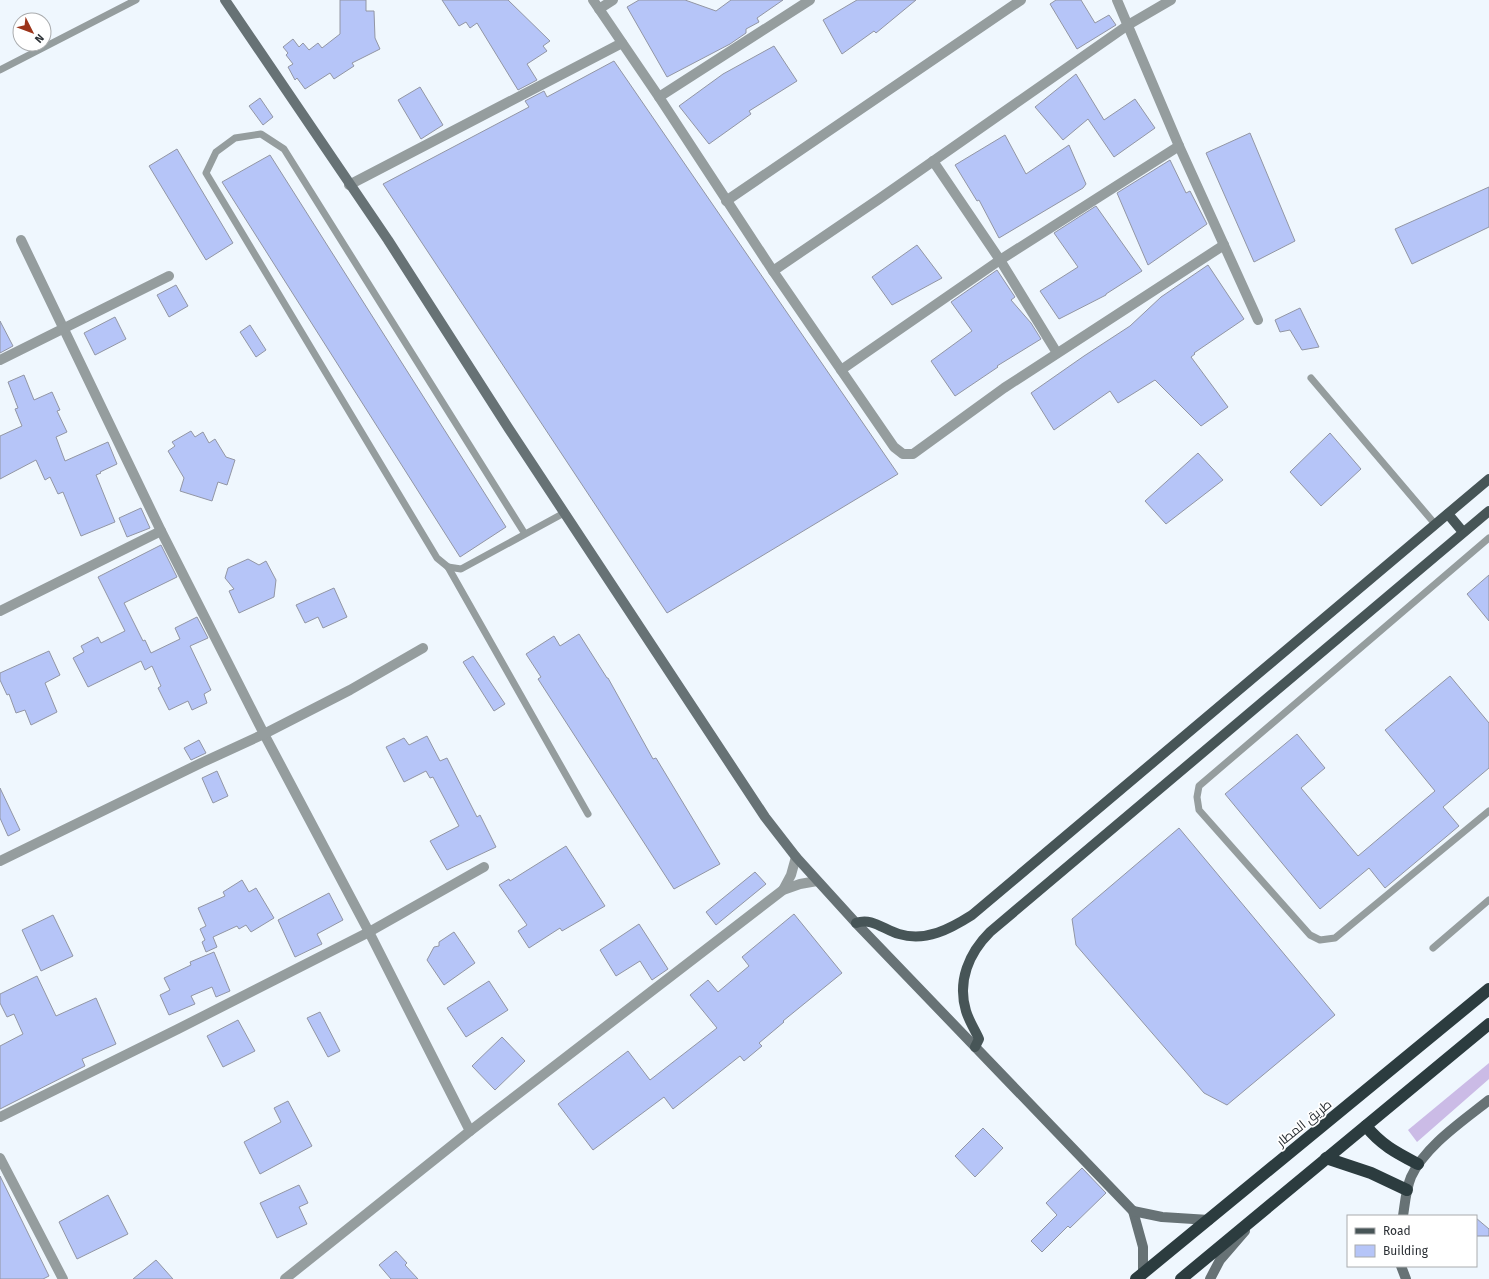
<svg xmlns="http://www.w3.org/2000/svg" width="1489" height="1279" font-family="'Fira Sans',Cairo,sans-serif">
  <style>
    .green { fill: #cbbbe6 }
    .building { fill: #b6c5f8; stroke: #9296a4 }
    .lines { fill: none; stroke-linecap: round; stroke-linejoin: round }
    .lane { stroke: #959d9e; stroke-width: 7 }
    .street { stroke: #959d9e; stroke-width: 10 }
    .secondary { stroke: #677275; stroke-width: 10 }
    .primary { stroke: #475557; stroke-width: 10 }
    .highway { stroke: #2c3c3f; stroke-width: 12 }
    .labels { text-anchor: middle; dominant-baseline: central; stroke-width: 3.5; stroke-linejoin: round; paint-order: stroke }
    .street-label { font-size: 13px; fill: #2b3035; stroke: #fff }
  </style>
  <rect width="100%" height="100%" fill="#eff7fe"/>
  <polygon class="green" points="1489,1063 1489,1079 1417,1142 1408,1130"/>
  <g class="building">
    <polygon points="340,0 366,0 366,11 374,11 375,38 380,49 352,63 354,66 334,79 330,73 305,89 297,78 295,80 288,67 293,64 286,55 288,53 283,47 293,39 299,47 303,43 309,50 318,43 322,48 340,34"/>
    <polygon points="442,0 508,0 550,41 543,46 547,51 527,64 537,80 518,90 477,23 470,28 466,22 459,26"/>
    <polygon points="639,0 685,0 716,11 731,0 783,0 757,18 759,22 746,29 746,33 730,44 667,77 627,7"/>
    <polygon points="857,0 916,0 876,33 874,31 842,54 823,20"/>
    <polygon points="1056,0 1081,0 1095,23 1109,15 1116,25 1077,49 1050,4"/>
    <polygon points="774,46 797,81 749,111 751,114 709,144 679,106 723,74"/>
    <polygon points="614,61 898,474 667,613 383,184 529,107 525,101 544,91 547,97"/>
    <polygon points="1076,74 1104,120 1135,99 1155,128 1114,157 1088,119 1063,140 1035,107"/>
    <polygon points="420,87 443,125 421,139 398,100"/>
    <polygon points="260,98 273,117 263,125 249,106"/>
    <polygon points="1250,133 1295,241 1254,262 1206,153"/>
    <polygon points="1005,135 1026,174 1069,145 1086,184 1083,188 999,238 979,200 977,201 955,165"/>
    <polygon points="177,149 233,243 206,260 149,166"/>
    <polygon points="270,155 506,527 460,557 222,182"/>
    <polygon points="1170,160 1186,193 1190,191 1207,224 1148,265 1117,193"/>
    <polygon points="1489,187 1489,227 1412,264 1395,229"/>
    <polygon points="1096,206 1142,271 1106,294 1106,295 1059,319 1040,291 1078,267 1054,233"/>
    <polygon points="917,245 942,278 892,305 872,277"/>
    <polygon points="1208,265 1244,319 1194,353 1195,354 1191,357 1228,407 1201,426 1155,380 1118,403 1110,391 1054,430 1031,393 1084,356 1130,326 1161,297"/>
    <polygon points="997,270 1015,297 1011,300 1031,323 1041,339 997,366 998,367 955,396 931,361 972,331 951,302"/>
    <polygon points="176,285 188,306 169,317 157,295"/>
    <polygon points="1300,308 1319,347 1302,350 1290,330 1280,332 1275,320"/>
    <polygon points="115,317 126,339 95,355 84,333"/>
    <polygon points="0,321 13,346 0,353"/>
    <polygon points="250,325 266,350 256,357 240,332"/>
    <polygon points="24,375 34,400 52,392 60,410 57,411 67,432 56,437 65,461 108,442 117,464 100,472 101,473 96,475 115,522 81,536 63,492 58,494 50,477 45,480 36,460 0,479 0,436 22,426 15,409 18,408 8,382"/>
    <polygon points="191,431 195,437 203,432 209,443 215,439 226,457 235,460 227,485 218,482 212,501 180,491 184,478 168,451 175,446 172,442"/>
    <polygon points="1330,433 1361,469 1321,506 1290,472"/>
    <polygon points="1198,453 1223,480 1166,524 1145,501"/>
    <polygon points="141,508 150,528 127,537 119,518"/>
    <polygon points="161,545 177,577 124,603 143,641 145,640 151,653 180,639 175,628 197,617 208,638 190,646 211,690 204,694 207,703 192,710 188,701 169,710 158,688 161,686 152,666 145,670 141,661 88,687 73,658 84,652 81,646 98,637 101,643 125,631 98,577"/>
    <polygon points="248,559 259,565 266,561 276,580 274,597 239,613 229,591 234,589 225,578 228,568"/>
    <polygon points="1489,575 1489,621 1467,594"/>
    <polygon points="334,588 347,617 323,628 318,617 305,623 296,605"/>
    <polygon points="579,634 607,678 608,678 653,759 656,758 720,864 674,889 538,679 541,677 526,654 554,636 560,646"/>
    <polygon points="49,651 60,675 45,683 57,712 31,725 25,710 16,713 9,694 7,695 0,680 0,673"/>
    <polygon points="473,656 505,704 494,711 463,662"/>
    <polygon points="1450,676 1489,723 1489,768 1443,807 1459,826 1385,888 1369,868 1320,909 1225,794 1297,734 1325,768 1301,788 1358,856 1435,791 1385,730"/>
    <polygon points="427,736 440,761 447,758 477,817 480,815 496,847 447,870 430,841 459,826 433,777 430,778 426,771 404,782 386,747 404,738 409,745"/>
    <polygon points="199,740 206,753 191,760 184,748"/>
    <polygon points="217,771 228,796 213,803 202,778"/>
    <polygon points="0,788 20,830 8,836 0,818"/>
    <polygon points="1179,828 1335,1015 1227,1105 1204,1093 1076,945 1072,919"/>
    <polygon points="566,846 605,906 562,931 560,928 529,948 518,931 527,925 499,885 509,879 510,881"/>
    <polygon points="755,872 766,884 716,925 706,912"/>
    <polygon points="242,880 249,892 256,888 274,918 251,932 246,925 239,929 237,926 213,937 217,947 206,952 202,942 205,940 200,929 206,926 198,908 225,896 223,892"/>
    <polygon points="329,893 343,920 317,934 322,944 295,957 278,920"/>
    <polygon points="794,914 842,973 783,1021 784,1022 759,1043 762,1046 744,1061 740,1056 673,1109 664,1097 593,1150 558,1104 628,1051 650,1080 717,1028 690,995 708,980 718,992 749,966 742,957"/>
    <polygon points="53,915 73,956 41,971 22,930"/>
    <polygon points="639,924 668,969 652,980 640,961 616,976 600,950"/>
    <polygon points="454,932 475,963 444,985 427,960 434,947 439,946 439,942"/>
    <polygon points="214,952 230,991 216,997 212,987 191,996 195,1004 169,1015 160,995 170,990 164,978 191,965 190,962"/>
    <polygon points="37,976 56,1016 96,998 116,1044 82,1059 85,1066 0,1109 0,1046 23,1034 14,1014 7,1017 0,1003 0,994"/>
    <polygon points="489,981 508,1010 466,1037 447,1008"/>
    <polygon points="320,1012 340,1051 328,1057 307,1018"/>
    <polygon points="238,1020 255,1051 223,1067 207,1036"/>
    <polygon points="502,1037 525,1061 495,1090 472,1066"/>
    <polygon points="288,1101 312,1146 260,1174 244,1142 281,1122 274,1108"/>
    <polygon points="983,1128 1003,1148 975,1177 955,1156"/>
    <polygon points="1082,1168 1106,1193 1070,1228 1068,1226 1042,1252 1031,1241 1057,1215 1046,1203"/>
    <polygon points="0,1176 49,1276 43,1279 0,1279"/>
    <polygon points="299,1185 308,1203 299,1207 307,1224 277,1238 260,1203"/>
    <polygon points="108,1195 128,1234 77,1259 59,1222"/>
    <polygon points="1476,1218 1489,1229 1489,1236 1476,1236"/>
    <polygon points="396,1251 407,1263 405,1265 418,1279 391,1279 379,1265"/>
    <polygon points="156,1260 173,1279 133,1279"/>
  </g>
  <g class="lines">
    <g class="lane">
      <polyline points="0,70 136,0"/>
      <polyline points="1311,378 1435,524"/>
      <polyline points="525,534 284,149 261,134 235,138 216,152 206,173 437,558 448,567 461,569 564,513"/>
      <polyline points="1489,538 1199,786 1197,797 1199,810 1310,935 1320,940 1335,938 1489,811"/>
      <polyline points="448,567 588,814"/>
      <polyline points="1433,948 1489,900"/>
    </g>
    <g class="street">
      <polyline points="593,0 659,97 773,271 879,199 1128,25 1171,0"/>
      <polyline points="1117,0 1179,146 1258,320"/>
      <polyline points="599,9 613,0"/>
      <polyline points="659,97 810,0"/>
      <polyline points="933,161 1000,260 1057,353"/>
      <polyline points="349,185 622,43"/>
      <polyline points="726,201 1021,0"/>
      <polyline points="21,240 161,531 264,734 369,932 470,1131"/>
      <polyline points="773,271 894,447 903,454 913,454 1004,388 1224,245"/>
      <polyline points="0,360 169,276"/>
      <polyline points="841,370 1000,260 1179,146"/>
      <polyline points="0,611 161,531"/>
      <polyline points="0,861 201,763 264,734 350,690 423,648"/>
      <polyline points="783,890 791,875 796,857"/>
      <polyline points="0,1117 178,1029 369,932 484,867"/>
      <polyline points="0,1158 63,1279"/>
      <polyline points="285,1279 470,1131 783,890 800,884 817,881"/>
    </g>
    <g class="secondary">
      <polyline points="225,0 388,240 509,429 765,817 796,857 856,923 1133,1211 1143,1247 1143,1274"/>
      <polyline points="1133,1211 1162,1217 1209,1220"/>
      <path d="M1403,1216c2,-13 3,-27 8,-39 14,-31 52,-56 78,-77"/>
      <polyline points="1401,1266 1406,1279"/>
      <polyline points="1210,1279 1220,1260 1245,1231"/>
    </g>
    <g class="primary">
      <polyline points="1448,514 1463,532"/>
      <path d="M856,923c16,-6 28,7 43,11 27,8 51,-5 73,-19l517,-436"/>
      <path d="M975,1047l4,-8c-4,-9 -10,-18 -13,-28 -9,-30 3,-58 24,-79l499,-421"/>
    </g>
    <g class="highway">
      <path d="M1366,1126c15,19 31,27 52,38"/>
      <polyline points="1326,1158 1371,1173 1407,1190"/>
      <polyline points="1136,1279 1489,989"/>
      <polyline points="1181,1279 1489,1024"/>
    </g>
  </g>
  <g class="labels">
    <g class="street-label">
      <text transform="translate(1304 1123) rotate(-39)">طريق المطار</text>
    </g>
  </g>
  <rect x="1347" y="1215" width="130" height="52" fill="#ffffff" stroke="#aaacae"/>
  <rect x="1355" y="1228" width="20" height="6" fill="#475557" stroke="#aaacae"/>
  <text x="1383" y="1235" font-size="12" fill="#2b3035">Road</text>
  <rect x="1355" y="1245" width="20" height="12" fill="#b6c5f8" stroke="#aaacae"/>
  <text x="1383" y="1255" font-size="12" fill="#2b3035">Building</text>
  <g transform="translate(32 32) rotate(132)"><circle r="19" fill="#ffffff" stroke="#aaacae"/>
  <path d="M0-3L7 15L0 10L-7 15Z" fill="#9c341a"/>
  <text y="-6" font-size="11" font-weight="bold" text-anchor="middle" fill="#2b3035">N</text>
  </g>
</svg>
